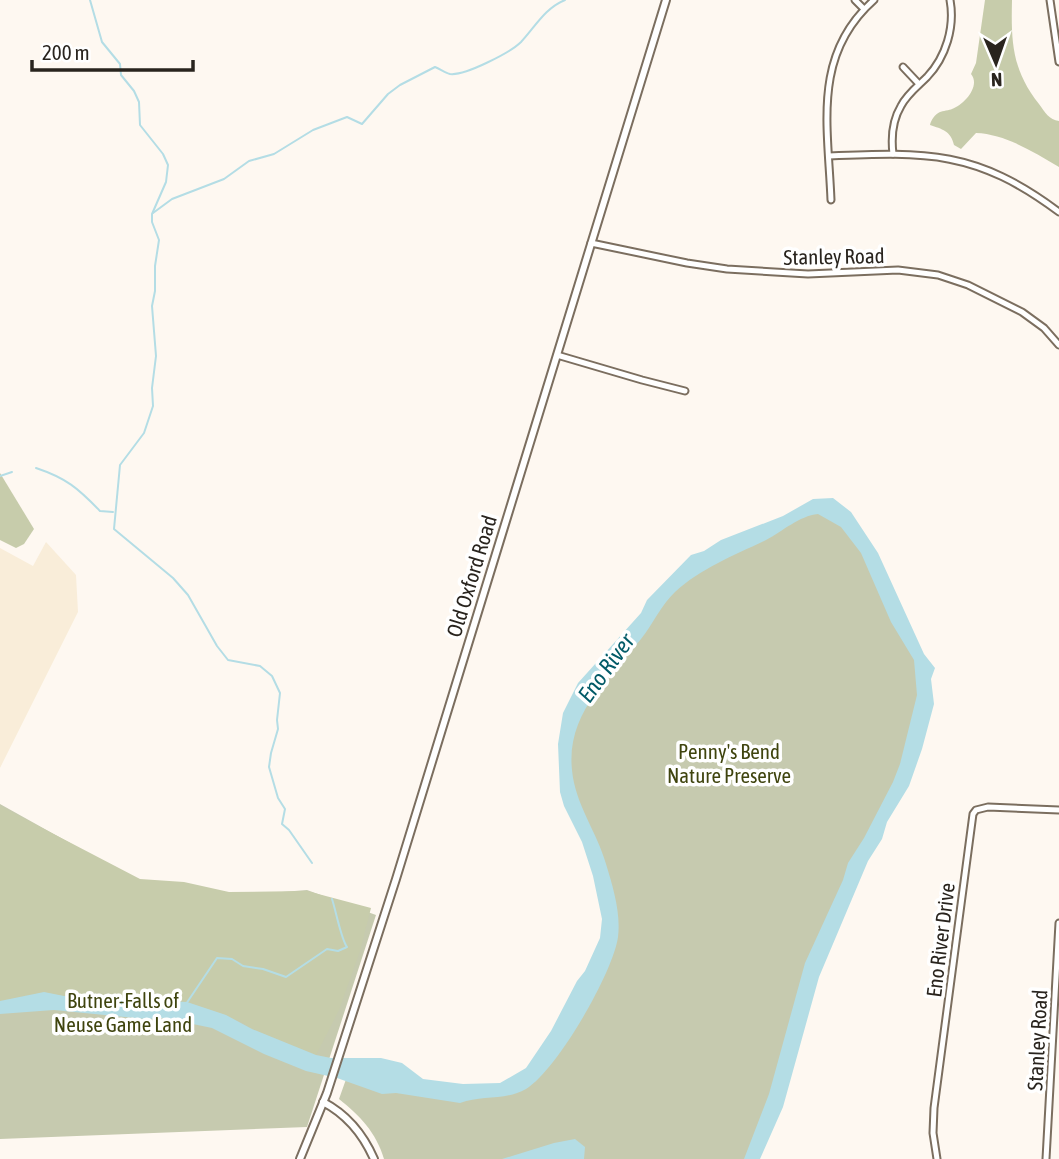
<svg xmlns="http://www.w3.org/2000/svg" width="1059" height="1159" font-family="'Asap Condensed',sans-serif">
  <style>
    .industrial { fill: #f9edd9 }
    .green { fill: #c6caaf }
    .forest { fill: #c7ccab }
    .water { fill: #b4dde5 }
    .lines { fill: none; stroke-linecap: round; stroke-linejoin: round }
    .stream { stroke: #b4dde5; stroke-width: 2 }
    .minor-casing { stroke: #7b6e5f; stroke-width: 9 }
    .tertiary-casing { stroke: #7b6e5f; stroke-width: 10 }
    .minor { stroke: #fff; stroke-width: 5 }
    .tertiary { stroke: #fff; stroke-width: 6 }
    .labels { text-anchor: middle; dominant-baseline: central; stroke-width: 7; stroke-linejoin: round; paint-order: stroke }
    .street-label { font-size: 21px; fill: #29241e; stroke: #fff }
    .park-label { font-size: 21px; fill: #3f440e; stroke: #fff }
    .water-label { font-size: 23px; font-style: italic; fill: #035b68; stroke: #fff }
  </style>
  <rect width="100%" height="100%" fill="#fef8f1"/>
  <polygon class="industrial" points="46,542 76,575 78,612 0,768 0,548 33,566"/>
  <g class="green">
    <path d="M833,508l37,45 49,106 4,43 -19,66 -51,98 -101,293h-368c-8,-27 -24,-43 -45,-60l11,-31 80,19 87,-1 89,-136 2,-33 -33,-104 -8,-88 128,-160 113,-55z"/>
    <polygon points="0,804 190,910 223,893 246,895 307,890 376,915 307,1127 0,1139"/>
  </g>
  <g class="forest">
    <path d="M985,0h27c-1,42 0,70 27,104 6,8 10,16 20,17v46c-25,-15 -54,-33 -83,-34l-15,16 -7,-4c-3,-14 -12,-16 -24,-20 1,-5 5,-11 10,-13 2,-1 10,-2 12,-3 12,-4 29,-23 19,-35l5,-11z"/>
    <polygon points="0,473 34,529 24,544 16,548 0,540"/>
    <polygon points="0,806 140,879 184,882 229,892 307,891 371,908 360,951 339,1010 316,1055 252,1029 242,1022 186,1002 64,996 44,992 0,1001"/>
  </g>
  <g class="water">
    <path d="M833,498l18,14 27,41 46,101 11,14 -4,11 3,25 -12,45 -13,37 -22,36 -5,17 -14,22 -49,116 -36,130 -23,52h-16l25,-65 36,-131 38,-83 5,-17 16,-25 29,-56 7,-18 17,-69 -3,-35 -23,-38 -30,-69 -20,-26 -23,-13c-19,2 -35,17 -52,26 -31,15 -65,28 -91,52 -14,13 -22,32 -34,47 -32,38 -75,75 -69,131 3,34 25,62 34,94 7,23 15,49 12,73 -5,36 -61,133 -92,152 -21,12 -44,6 -66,14l-64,-10 -14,1 -45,-16 -31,-7 -42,-17 -52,-26 -48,-10 -19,1 -91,-9 -54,4v-13l44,-9 20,4 123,6 39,13 26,14 64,26 15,3h50l21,5 21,16 40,5 37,-1 26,-15 25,-37 26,-50 8,-10 15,-33 2,-19 -9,-43 -11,-34 -18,-36 -4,-14 -2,-48 5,-31 15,-30 63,-70 6,-13 44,-45 13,-4 17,-11 62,-24 30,-17z"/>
    <polygon points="575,1139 585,1147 584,1159 502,1159 554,1143"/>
  </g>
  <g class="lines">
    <g class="stream">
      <polyline points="90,0 102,42 120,64 121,75 134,91 139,102 140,125 163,154 168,165 166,182 152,214 152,222 159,240 155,266 155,291 152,306 156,356 152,388 153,406 144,433 120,465 114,529 173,578 188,595 217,646 228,660 260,666 272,676 280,693 277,720 278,729 271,753 269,767 278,798 285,809 282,824 289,830 312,863"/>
      <path d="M153,213l19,-14 52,-20 25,-18 25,-7 39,-24 34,-13 15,7 26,-30 12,-9 35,-18c5,2 11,6 15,7 15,2 61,-22 71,-32 14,-15 24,-34 44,-42"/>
      <path d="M36,468c30,10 42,20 64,43l13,1"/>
      <polyline points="0,476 12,472"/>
      <path d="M186,1004l31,-46 15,1 11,7 20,3 23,8 41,-28 11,2 9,-4c-6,-8 -11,-36 -15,-48"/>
    </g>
    <g class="minor-casing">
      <g id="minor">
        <polyline points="855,0 864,9"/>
        <polyline points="1050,0 1059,62"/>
        <polyline points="903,67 919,84"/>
        <path d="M893,154c-2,-17 -1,-33 8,-48 6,-12 17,-20 26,-29 19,-20 28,-50 23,-77"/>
        <path d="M829,156c98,-4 147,-6 230,56"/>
        <path d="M831,200c-3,-75 -19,-145 43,-200"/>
        <polyline points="591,243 687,263 727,269 808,274 898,270 938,275 968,285 1022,312 1044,328 1059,345"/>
        <polyline points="557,355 642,380 685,391"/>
        <polyline points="937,1159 933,1133 934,1108 973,814 976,810 988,807 1059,810"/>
        <polyline points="1046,1159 1059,923"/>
      </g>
    </g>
    <g class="tertiary-casing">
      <g id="tertiary">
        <path d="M323,1102c25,13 40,32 51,57"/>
        <polyline points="300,1159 327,1093 396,879 666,0"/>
      </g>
    </g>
    <use href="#minor" class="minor"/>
    <use href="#tertiary" class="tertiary"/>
  </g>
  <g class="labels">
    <g class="street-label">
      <text transform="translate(834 256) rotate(-1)">Stanley Road</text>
      <text transform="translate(471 576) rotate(-73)">Old Oxford Road</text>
      <text transform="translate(940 940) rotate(-83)">Eno River Drive</text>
      <text transform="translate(1037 1040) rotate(-87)">Stanley Road</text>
    </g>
    <g class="park-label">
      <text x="729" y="751">Penny's Bend<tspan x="729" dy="24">Nature Preserve</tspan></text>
      <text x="123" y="1000">Butner-Falls of<tspan x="123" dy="24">Neuse Game Land</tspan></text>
    </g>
    <g class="water-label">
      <text transform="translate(606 668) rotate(-54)">Eno River</text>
    </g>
  </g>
  <g transform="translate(996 63) rotate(178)" stroke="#ffffff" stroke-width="5" paint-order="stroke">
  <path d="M0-5L12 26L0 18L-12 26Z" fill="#29241e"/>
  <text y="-10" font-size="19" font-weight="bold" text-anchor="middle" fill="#29241e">N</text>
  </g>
  <path d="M32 60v10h161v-10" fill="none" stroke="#29241e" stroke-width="3.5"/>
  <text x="42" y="60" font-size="21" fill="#29241e" stroke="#ffffff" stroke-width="5" paint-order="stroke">200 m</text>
</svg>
